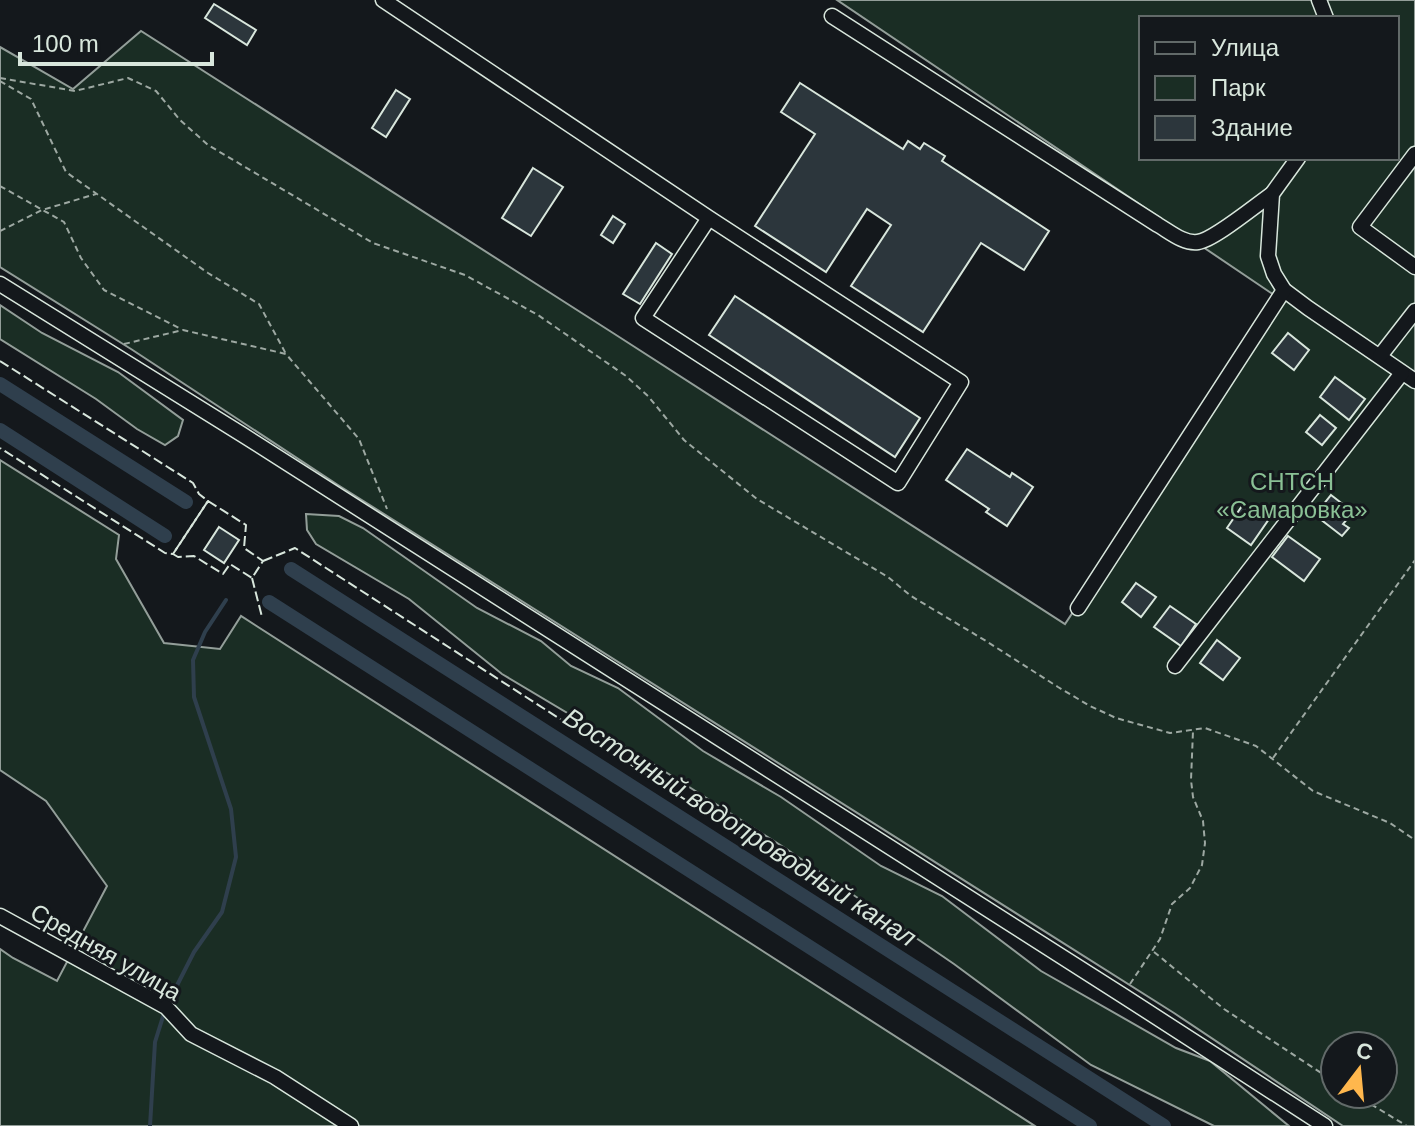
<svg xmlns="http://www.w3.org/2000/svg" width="1415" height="1126" font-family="Helvetica,sans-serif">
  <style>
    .green { fill: #1a2d24; stroke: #939e99; stroke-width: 2; fill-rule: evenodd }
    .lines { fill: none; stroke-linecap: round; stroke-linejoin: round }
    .stream { stroke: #2f3f4d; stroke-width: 4 }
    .canal { stroke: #2f3f4d; stroke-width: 14 }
    .building { fill: #2c363c; stroke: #d8e6dc; stroke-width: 2 }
    .minor-casing { stroke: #d8e6dc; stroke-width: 17 }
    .path { stroke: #9da8a2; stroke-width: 2; stroke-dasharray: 6 4; stroke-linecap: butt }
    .minor { stroke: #14181c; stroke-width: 14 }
    .fence { stroke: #d8e6dc; stroke-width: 2; stroke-dasharray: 10 4; stroke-linecap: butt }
    .labels { text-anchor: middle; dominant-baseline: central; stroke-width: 6; stroke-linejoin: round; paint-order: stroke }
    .park-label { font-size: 24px; fill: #8ac095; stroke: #14181c }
    .street-label { font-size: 24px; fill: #d8e6dc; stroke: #14181c }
    .water-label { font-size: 26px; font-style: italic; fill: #d8e6dc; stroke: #14181c }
  </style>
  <rect width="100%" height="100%" fill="#14181c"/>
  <g class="green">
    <path d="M837,0h578v1126h-72l-169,-113 -836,-528 -207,-136 -131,-82v-220l73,42 68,-58 472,302 452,291 215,-325zM1141,18h256v140h-256zM1335,1046h48v48h-48z"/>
    <polygon points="0,305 42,333 118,372 183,420 178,436 165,445 137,429 96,399 0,339"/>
    <polygon points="0,460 119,535 116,559 164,643 220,649 241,616 1035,1126 0,1126 0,949 13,958 57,981 107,886 46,801 0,770"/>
    <polygon points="306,514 339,516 363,528 477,608 541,641 571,666 618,688 703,751 781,797 881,866 942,896 1041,971 1176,1048 1210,1061 1289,1126 1214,1126 1091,1065 954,964 785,848 653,764 502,674 409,599 316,544 307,530"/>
  </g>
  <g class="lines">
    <polyline class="stream" points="150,1126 155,1042 166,1007 194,952 222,912 236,857 231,809 194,697 193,660 205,632 226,600"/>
    <g class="canal">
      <polyline points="0,384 186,502"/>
      <polyline points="0,430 165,536"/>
      <polyline points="291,569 1164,1126"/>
      <polyline points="269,602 1090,1126"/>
    </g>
  </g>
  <g class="building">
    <polygon points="214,4 256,30 247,45 205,18"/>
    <polygon points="800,83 903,149 908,141 920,149 924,143 945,156 942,161 1049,231 1024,270 981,243 923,332 851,286 891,225 867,209 826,272 755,226 815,134 781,112"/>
    <polygon points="396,90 410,99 386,137 372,128"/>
    <polygon points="533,168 563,187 531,236 502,218"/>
    <polygon points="613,216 625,224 613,243 601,235"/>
    <polygon points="656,243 672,254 640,304 623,294"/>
    <polygon points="735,296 920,418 895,457 709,335"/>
    <polygon points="1288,333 1309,350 1294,370 1272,353"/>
    <polygon points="1335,377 1365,399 1349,420 1320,397"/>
    <polygon points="1320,415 1336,428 1322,445 1306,432"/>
    <polygon points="967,449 1010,477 1012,473 1033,487 1007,526 986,512 989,509 946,480"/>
    <polygon points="1331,495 1353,512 1343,524 1349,528 1342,536 1315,515"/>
    <polygon points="1244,503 1269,519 1251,545 1227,528"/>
    <polygon points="219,527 239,540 224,563 204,550"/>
    <polygon points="1288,536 1320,559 1304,581 1272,557"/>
    <polygon points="1136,583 1156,597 1141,617 1122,602"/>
    <polygon points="1170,606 1196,624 1181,646 1154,627"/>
    <polygon points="1217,640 1240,658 1223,680 1200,663"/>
  </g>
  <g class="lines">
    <g class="minor-casing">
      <g id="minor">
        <polyline points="383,0 709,218 961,382 898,483 643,318 709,218"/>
        <polyline points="1319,0 1326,18"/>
        <path d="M832,16l326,209c12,7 26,19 40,17 16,-2 59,-38 74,-48"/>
        <polyline points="1415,154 1360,227 1415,267"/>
        <polyline points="1298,158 1272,194 1268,256 1274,274 1284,290 1308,308 1415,381"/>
        <polyline points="0,284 243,435 1122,995 1325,1126"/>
        <polyline points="1380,356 1415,311"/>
        <polyline points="1078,608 1284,290"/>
        <polyline points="1175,666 1402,373"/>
        <polyline points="0,916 166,1007 191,1034 275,1077 351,1126"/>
      </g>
    </g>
    <g class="path">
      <polyline points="0,78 75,91 128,78 156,91 180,120 208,145 373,243 465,275 538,315 626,376 648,396 684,440 757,499 888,577 911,596 986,641 1058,687 1090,706 1116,718 1170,733 1205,728 1256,746 1313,791 1390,823 1415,840"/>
      <polyline points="0,81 31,99 66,172 208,273 259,304 286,354"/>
      <polyline points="0,186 64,222 81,258 104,290 181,329"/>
      <polyline points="0,231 42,210 96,194"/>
      <polyline points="124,344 183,330 286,354 359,439 387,509"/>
      <polyline points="1273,758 1415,560"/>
      <polyline points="1154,952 1224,1009 1335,1082"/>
      <polyline points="1130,984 1160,939 1172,904 1190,888 1202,865 1205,843 1203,821 1193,797 1191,780 1193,731"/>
      <polyline points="1354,1094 1407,1126"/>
    </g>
    <use href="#minor" class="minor"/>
    <g class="fence">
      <polyline points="0,361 193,483 199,494 208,501 173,554 165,553 0,448"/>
      <polygon points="208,501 246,525 244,548 263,561 252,578 230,564 223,574 194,556 178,557 173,554"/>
      <polyline points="263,561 295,548 771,855"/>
      <polyline points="252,578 262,617"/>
    </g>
  </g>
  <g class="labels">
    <g class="park-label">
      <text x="1292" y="481">СНТСН<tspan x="1292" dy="28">«Самаровка»</tspan></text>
    </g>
    <g class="street-label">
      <text transform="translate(106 952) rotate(30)">Средняя улица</text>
    </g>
    <g class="water-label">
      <text transform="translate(740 827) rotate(33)">Восточный водопроводный канал</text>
    </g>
  </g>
  <rect x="1139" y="16" width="260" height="144" fill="#14181c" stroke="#626a69" stroke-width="2"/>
  <rect x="1155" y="42" width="40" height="12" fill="#14181c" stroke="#626a69" stroke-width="2"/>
  <text x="1211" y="56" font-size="24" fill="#d8e6dc">Улица</text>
  <rect x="1155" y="76" width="40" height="24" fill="#1a2d24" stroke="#626a69" stroke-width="2"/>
  <text x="1211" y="96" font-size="24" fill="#d8e6dc">Парк</text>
  <rect x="1155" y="116" width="40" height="24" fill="#2c363c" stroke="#626a69" stroke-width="2"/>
  <text x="1211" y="136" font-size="24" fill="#d8e6dc">Здание</text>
  <g transform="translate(1359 1070) rotate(16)"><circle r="38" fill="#14181c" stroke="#626a69" stroke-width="2"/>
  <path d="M0-6L14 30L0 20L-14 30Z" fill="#ffb74d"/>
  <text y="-12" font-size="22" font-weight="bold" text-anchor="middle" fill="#d8e6dc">С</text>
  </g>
  <path d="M20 52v12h192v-12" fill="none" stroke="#d8e6dc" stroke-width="4"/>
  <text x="32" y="52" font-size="24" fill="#d8e6dc" stroke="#14181c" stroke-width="6" paint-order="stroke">100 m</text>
</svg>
